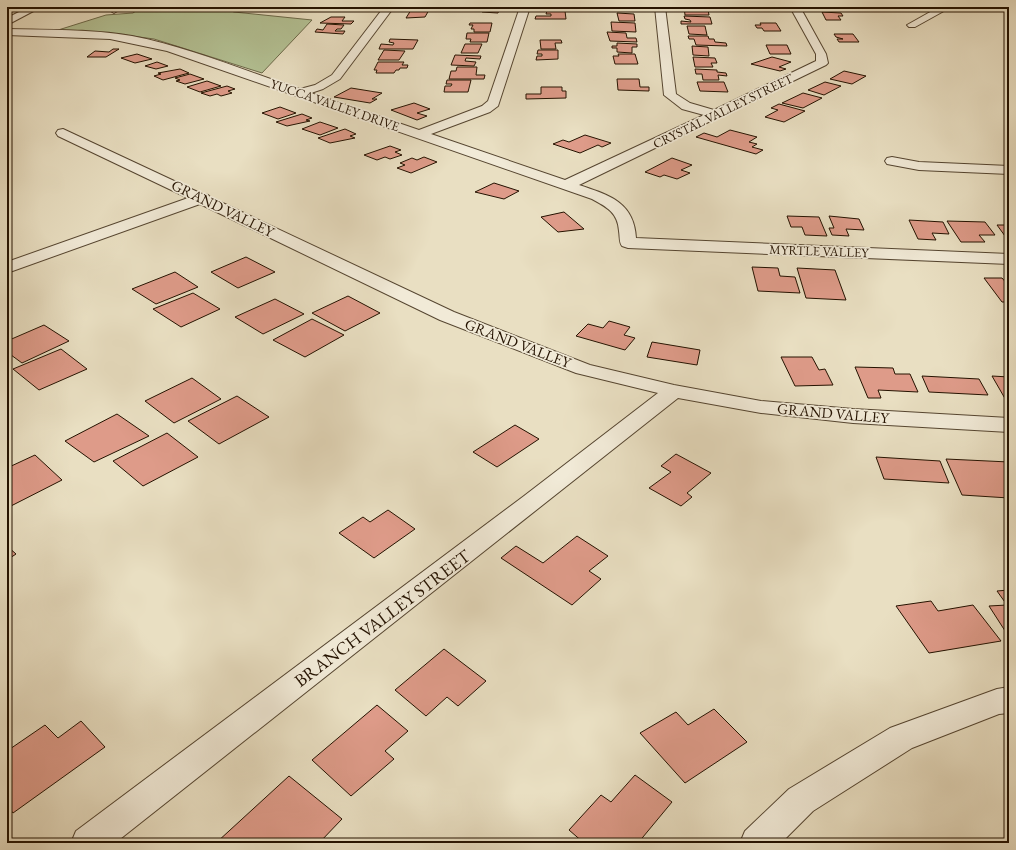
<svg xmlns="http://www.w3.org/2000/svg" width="1016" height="850" font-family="'EB Garamond',serif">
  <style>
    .green { fill: #b4c295; stroke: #6c6a4a }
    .building { fill: #de9b89; stroke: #241200 }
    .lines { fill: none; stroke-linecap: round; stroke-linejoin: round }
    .minor-casing { stroke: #554530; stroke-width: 2 }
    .tertiary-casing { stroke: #554530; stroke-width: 2 }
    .minor { fill: #f1ead7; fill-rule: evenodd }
    .tertiary { fill: #f1ead7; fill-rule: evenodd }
    .labels { text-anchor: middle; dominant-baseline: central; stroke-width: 3.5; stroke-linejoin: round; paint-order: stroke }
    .far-street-label { font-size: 13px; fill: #241200; stroke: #f1ead7 }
    .street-label { font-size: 15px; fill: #241200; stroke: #f1ead7 }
    .near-street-label { font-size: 18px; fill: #241200; stroke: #f1ead7 }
  </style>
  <rect width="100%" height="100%" fill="#e9dfc2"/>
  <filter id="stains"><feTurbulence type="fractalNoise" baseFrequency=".005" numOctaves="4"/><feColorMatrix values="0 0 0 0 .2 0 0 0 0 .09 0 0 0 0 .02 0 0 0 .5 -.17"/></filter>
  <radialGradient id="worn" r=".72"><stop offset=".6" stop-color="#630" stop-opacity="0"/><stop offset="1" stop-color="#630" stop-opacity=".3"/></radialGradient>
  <polygon class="green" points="140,8 228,10 234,12 312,20 262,73 154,39 110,33 55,31 106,15 133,13"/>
  <g class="building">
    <polygon points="477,7 494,7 490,9 499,10 498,13 482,12 483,11 476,11"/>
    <polygon points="684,7 703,8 703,10 708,10 709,15 685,15"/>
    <polygon points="819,7 836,7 838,10 820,11 818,8"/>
    <polygon points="411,10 429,10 425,17 406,18"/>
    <polygon points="547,11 565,11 566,19 535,19 536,16 551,16 551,14 546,14"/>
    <polygon points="822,12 841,13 843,16 838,16 841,20 826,20"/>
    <polygon points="617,13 634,14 635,21 619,21"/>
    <polygon points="684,16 710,17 712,24 681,24 681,21 691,22 690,20 685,19"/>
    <polygon points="331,17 345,17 342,21 354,21 351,24 320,23"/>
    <polygon points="611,22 635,23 636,32 612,31"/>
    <polygon points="470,23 492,23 490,32 474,32 474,29 471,29 473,25 469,25"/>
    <polygon points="760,23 776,23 781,31 764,31 762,28 757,28 755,25 761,25"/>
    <polygon points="327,24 344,25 341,29 337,29 335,31 345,31 343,34 315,32 317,29 323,30"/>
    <polygon points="687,26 705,26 707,35 689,34"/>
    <polygon points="607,32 626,33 627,38 636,38 637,42 610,41"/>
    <polygon points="467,33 489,33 487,42 470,42 471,39 466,39"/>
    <polygon points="834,34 853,34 859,42 839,42 837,39 843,39 836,37"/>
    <polygon points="688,36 708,36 709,39 714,39 715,42 726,43 727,46 696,45 694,39 689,39"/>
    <polygon points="390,39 418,40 413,49 379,49 381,44 393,45 394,43 389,42"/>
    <polygon points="540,40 561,40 562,43 555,43 556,49 541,49"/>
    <polygon points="617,43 637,44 637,47 632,47 632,53 617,52 617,48 612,48 612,46 617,46"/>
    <polygon points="465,44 482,44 478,53 461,53"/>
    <polygon points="766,45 787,45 791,54 770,54"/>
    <polygon points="692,46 708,47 709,56 693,55"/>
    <polygon points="113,49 119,49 106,57 87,57 95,51 109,52"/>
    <polygon points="384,50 405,51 399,60 378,60"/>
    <polygon points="538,50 558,50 558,59 536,60 537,56 542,56 542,54 537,54"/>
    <polygon points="137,54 152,59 135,63 121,58"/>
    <polygon points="618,54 635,54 638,64 615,64 613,56 619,56"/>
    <polygon points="455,55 481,56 480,59 466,58 465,61 476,62 474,66 451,65"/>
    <polygon points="693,57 715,58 717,63 711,63 713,67 695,67"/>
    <polygon points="772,57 791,62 779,67 786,69 780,71 751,64"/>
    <polygon points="157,62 168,66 156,69 145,66"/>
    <polygon points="378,62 404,62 402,65 408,65 407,68 400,68 399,70 396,70 394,73 376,73 377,70 374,70"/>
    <polygon points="457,67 477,67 476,75 485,75 484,79 449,79 451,71 456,71"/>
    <polygon points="180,69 189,73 163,80 154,76 161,74 158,73"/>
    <polygon points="695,69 717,70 717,72 726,73 727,76 718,75 719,80 703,80 702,74 696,74"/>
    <polygon points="844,71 866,76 852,84 830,79"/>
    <polygon points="190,74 204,79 185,84 176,81 180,80 175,78"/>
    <polygon points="617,79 639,79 640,87 649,87 649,91 618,90"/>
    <polygon points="447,80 471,80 468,92 444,92 445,86 451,86 452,84 446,84"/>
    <polygon points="207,81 221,86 200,92 187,87"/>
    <polygon points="697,82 724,82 728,92 700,91"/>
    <polygon points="825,82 841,86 824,95 808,90"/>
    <polygon points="227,86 235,89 228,91 232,93 221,96 217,94 210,96 201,93"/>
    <polygon points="541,87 562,87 562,91 566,91 566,98 526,99 526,94 541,94"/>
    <polygon points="351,88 382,93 372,99 377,99 370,103 334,97"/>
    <polygon points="803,93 822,98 803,108 782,103"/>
    <polygon points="414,103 430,109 417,113 427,116 417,120 391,110"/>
    <polygon points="779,104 805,111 784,122 765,117 778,110 771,108"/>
    <polygon points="280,107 296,113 278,119 262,113"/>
    <polygon points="302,114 312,118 306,120 310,121 287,126 276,122"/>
    <polygon points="320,122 338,128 320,135 302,129"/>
    <polygon points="345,129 356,134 350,136 355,138 330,143 318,138"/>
    <polygon points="730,130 757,137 749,142 757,144 752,147 763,150 756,154 696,137 704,133 717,137"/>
    <polygon points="585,135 611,143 602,147 598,145 580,153 553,144 563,140 569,142"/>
    <polygon points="390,146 401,150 395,152 402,155 390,159 385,157 377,160 364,155"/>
    <polygon points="424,157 437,162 411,173 397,168 405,165 400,163 412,158 417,160"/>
    <polygon points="672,158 692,165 681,170 690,173 677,179 664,175 660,177 645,172"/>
    <polygon points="494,183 519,191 504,199 475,192"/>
    <polygon points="564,212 584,229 558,232 541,217"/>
    <polygon points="787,216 819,217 827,236 805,235 802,227 791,227"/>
    <polygon points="829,216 859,219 864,230 846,229 849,236 832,235 829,228 834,228"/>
    <polygon points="909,220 943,222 949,234 932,233 936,240 918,239"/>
    <polygon points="947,221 985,222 995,235 979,235 985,242 961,242"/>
    <polygon points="997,225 1009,225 1009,236 1005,236"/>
    <polygon points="246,257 275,272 238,288 211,272"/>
    <polygon points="752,267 778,268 780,276 795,277 800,293 758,291"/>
    <polygon points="797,268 835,270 846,300 806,298"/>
    <polygon points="175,272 198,287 156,304 132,289"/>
    <polygon points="984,278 1002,278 1009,286 1009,302 1002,302"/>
    <polygon points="193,293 220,309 181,327 153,309"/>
    <polygon points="348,296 380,313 345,331 312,313"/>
    <polygon points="275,299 304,314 263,334 235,317"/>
    <polygon points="312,319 344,335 305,357 273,340"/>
    <polygon points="609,321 630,327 624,335 635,338 625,350 576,336 588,324 603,328"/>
    <polygon points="44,325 69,341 22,363 7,352 7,341"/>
    <polygon points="652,342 700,350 697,365 647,357"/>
    <polygon points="61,349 87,369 39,390 13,369"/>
    <polygon points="781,357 812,357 819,370 825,369 833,385 795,386"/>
    <polygon points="855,367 893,368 895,374 910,374 918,392 878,390 881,398 868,398"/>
    <polygon points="922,376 979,379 988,395 929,392"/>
    <polygon points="992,376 1009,377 1009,403 1007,402"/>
    <polygon points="192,378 221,399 174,423 145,401"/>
    <polygon points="237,396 269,417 219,444 188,421"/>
    <polygon points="117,414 149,436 94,462 65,441"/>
    <polygon points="515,425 539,439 497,467 473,452"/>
    <polygon points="167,433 198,457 143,486 113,461"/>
    <polygon points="676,454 711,473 687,493 692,497 681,506 649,488 671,472 661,466"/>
    <polygon points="35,455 62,480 7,508 7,468"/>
    <polygon points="876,457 940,461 949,483 884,479"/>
    <polygon points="946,459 1009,462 1009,498 962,495"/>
    <polygon points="388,510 415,529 374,558 339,533 363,517 370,522"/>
    <polygon points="577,536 608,556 589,571 601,579 572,605 501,558 516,546 543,563"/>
    <polygon points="7,546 16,554 7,560"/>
    <polygon points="1009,590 1009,637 989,606 1007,605 997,591"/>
    <polygon points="931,601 938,611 973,605 1001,641 929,653 896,606"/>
    <polygon points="444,649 486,681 458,706 447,697 426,716 395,690"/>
    <polygon points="377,705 408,731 385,751 394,759 351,796 312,760"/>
    <polygon points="714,709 747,742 685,783 640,733 676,712 688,725"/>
    <polygon points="81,721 105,747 13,813 7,805 7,751 45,725 58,738"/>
    <polygon points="635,775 672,802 638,843 584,843 569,830 601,795 611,802"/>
    <polygon points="289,776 342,819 319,843 217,842"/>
  </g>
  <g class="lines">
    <g class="minor-casing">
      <g id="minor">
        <polygon points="7,7 13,7 8,10"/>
        <polygon points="112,7 124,7 114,13 109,10"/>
        <polygon points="244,7 254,7 248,11 245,10"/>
        <path d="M384,7h10l-54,72 -17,10 -12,4 108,37 63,-24 6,-5 32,-94h10l-32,99 -8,6 -59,22 134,46 139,-65 -22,-6 -18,-14 -9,-88h10l11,87 14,9 24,7 102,-49v-7l-26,-47h10l26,47 2,9 -2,2 -247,120c30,10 55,17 57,53l373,16v10l-381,-16 -6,-2c-3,-4 -2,-9 -3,-15 -1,-18 -12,-24 -27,-32l-425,-148 -57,-12 -103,-4v-6c41,1 84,0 125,7 57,11 113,35 168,53l15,-4 17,-10z"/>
        <polygon points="939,7 951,7 915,27 909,27 907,25"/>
        <polygon points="63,129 202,194 208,195 210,197 454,312 590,365 674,385 761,401 853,409 1009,418 1009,432 853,423 761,413 678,398 115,843 71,843 76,831 524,496 658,393 576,373 440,320 200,204 7,273 7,262 188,198 58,136 56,133 58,130"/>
        <polygon points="892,157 919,162 1009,166 1009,174 919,170 887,164 885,161 887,158"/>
        <polygon points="1009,687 1009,713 999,714 912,748 813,811 781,843 740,843 745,831 789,789 890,728 997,689"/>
      </g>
    </g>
    <g class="tertiary-casing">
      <polygon id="tertiary" points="29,7 41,7 7,25 7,18"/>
    </g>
    <use href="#minor" class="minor"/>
    <use href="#tertiary" class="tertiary"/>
  </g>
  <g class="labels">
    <g class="far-street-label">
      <text transform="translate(335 105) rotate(19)">YUCCA VALLEY DRIVE</text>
      <text transform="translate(723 111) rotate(-26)">CRYSTAL VALLEY STREET</text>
      <text transform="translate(819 251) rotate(2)">MYRTLE VALLEY</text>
    </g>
    <g class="street-label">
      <text transform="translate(223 208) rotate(26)">GRAND VALLEY</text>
      <text transform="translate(518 343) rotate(21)">GRAND VALLEY</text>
      <text transform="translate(833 413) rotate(5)">GRAND VALLEY</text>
    </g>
    <g class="near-street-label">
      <text transform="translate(382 618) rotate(-37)">BRANCH VALLEY STREET</text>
    </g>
  </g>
  <rect width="1016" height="850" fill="none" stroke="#e9dfc2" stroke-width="24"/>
  <rect x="8" y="8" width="1000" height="834" fill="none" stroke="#241200" stroke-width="2"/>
  <rect x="12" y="12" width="992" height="826" fill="none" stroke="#241200"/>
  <rect width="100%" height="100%" filter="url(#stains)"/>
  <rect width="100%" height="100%" fill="url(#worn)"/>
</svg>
